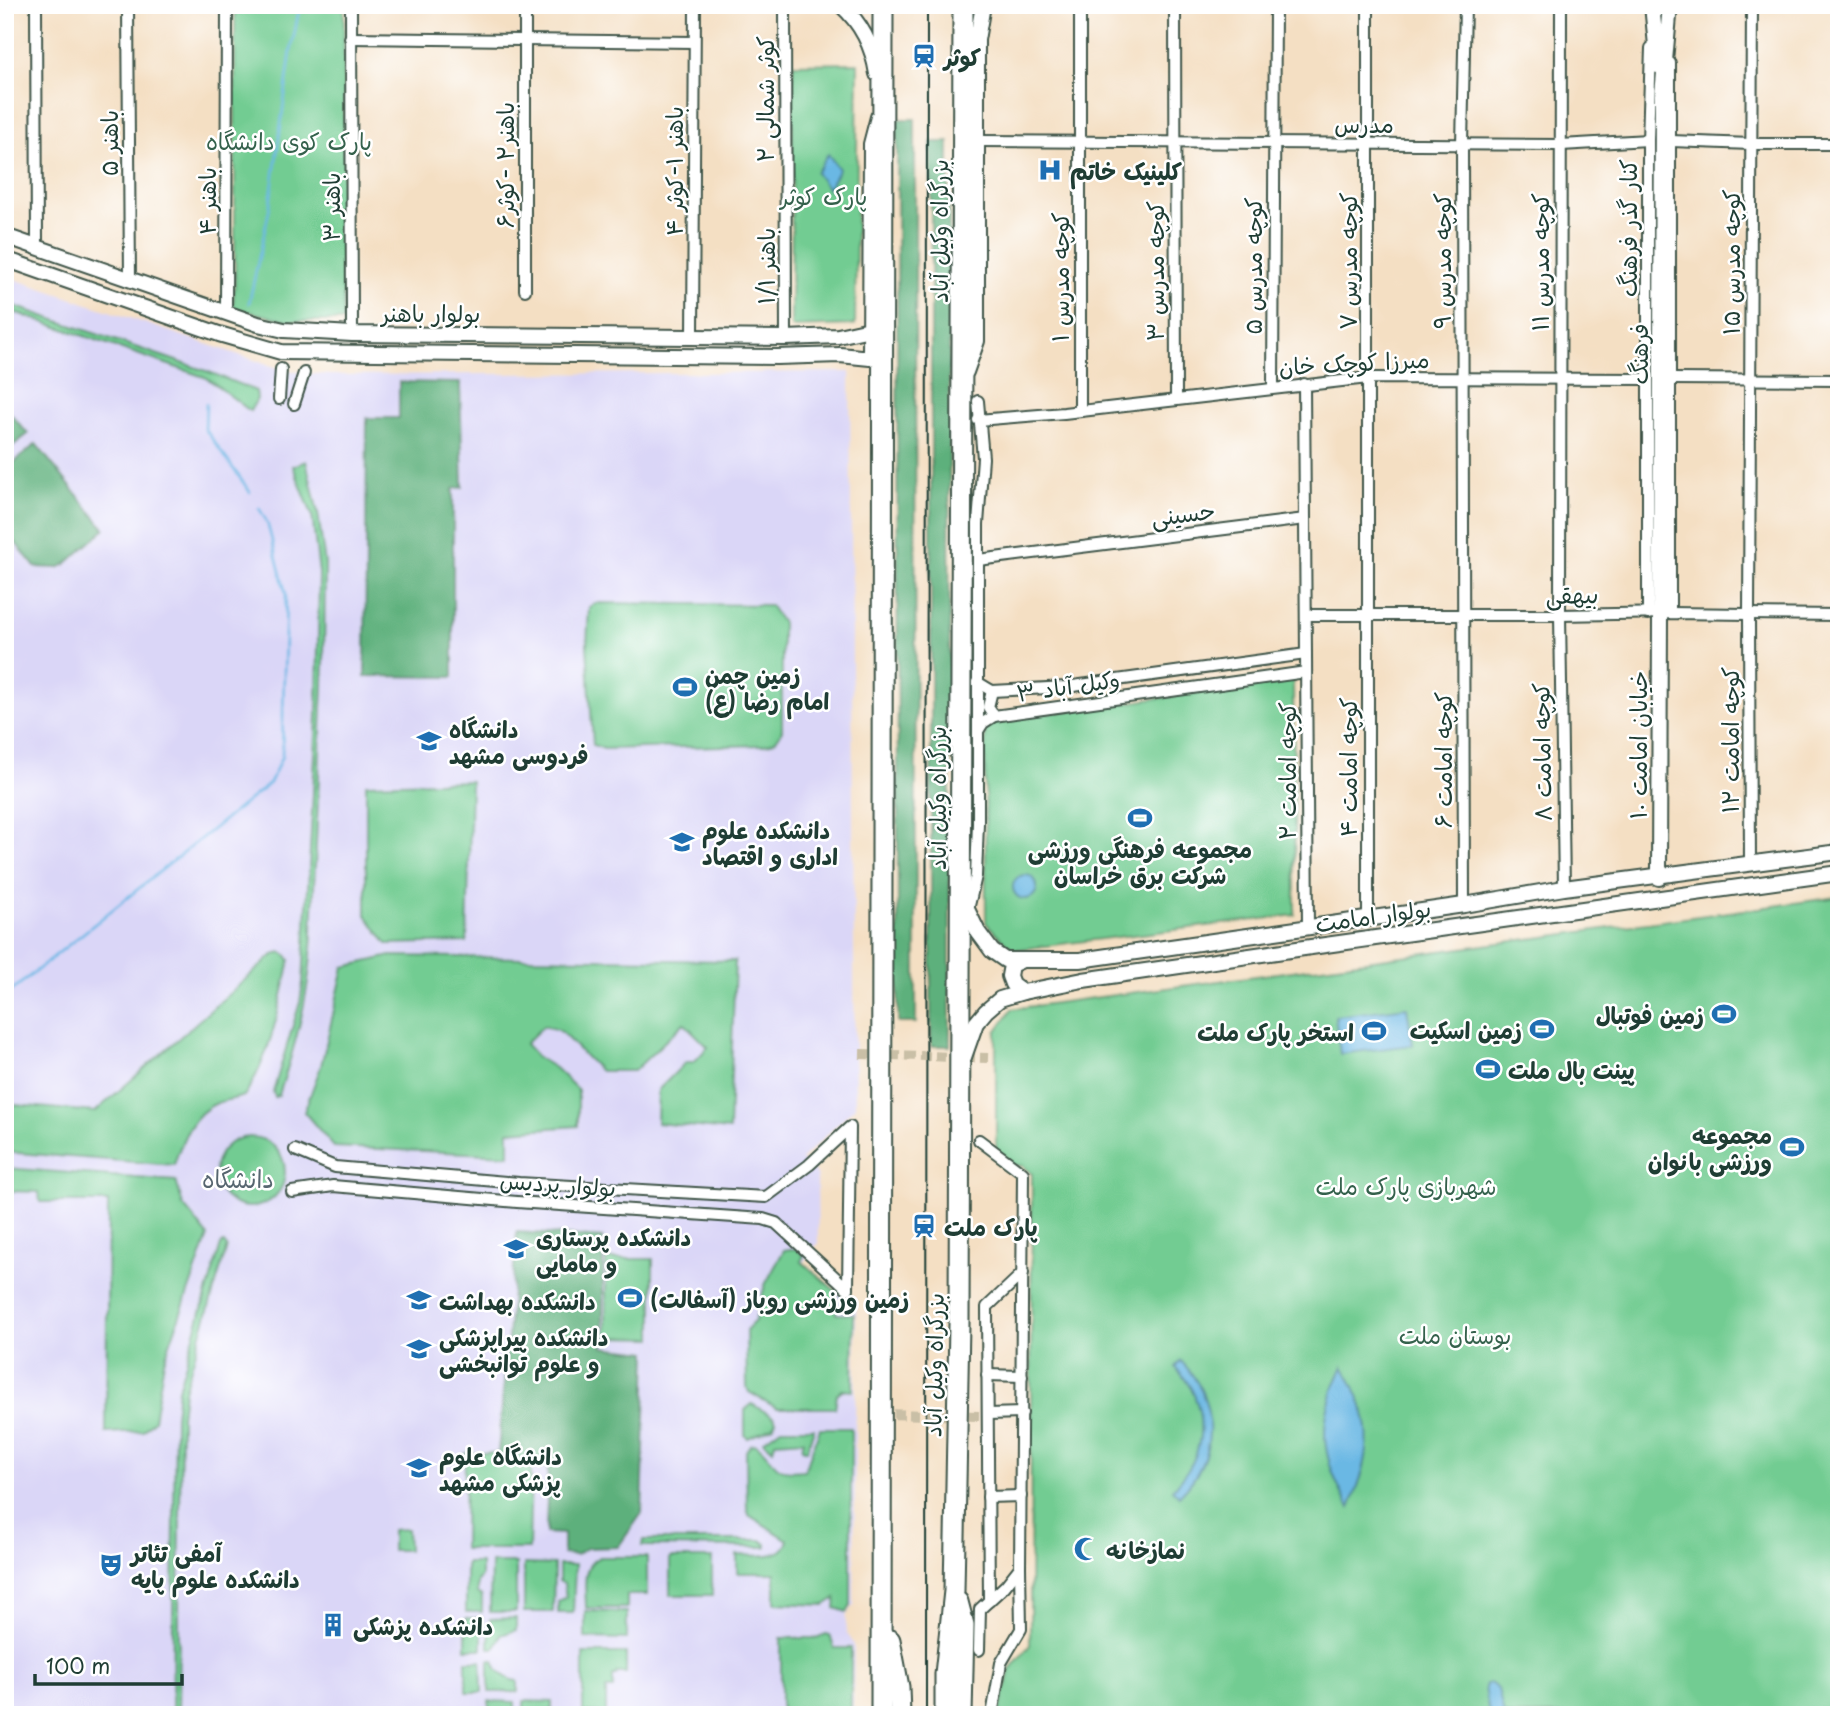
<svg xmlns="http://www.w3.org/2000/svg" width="1844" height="1720" font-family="'Playpen Sans','Playpen Sans Arabic',sans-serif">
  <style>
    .built { fill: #dad6f7 }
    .green { fill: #72cc92; stroke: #488463; stroke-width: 2 }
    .forest { fill: #5db07c; stroke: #3e7658; stroke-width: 2 }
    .water { fill: #6bb8e4; stroke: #457a8c; stroke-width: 2 }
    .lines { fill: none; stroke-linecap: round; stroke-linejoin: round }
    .stream { stroke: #6bb8e4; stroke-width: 2.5 }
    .street-tunnel { stroke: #c9bfa6; stroke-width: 10; stroke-dasharray: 10 5; stroke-linecap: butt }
    .street-casing { stroke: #3f5549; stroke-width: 14 }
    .secondary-casing { stroke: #3f5549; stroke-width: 18 }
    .highway-casing { stroke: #3f5549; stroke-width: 23 }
    .street { stroke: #fff; stroke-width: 10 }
    .secondary { stroke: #fff; stroke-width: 14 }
    .highway { stroke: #fff; stroke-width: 19 }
    .tram { stroke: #1f3d34; stroke-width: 2 }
    .labels { text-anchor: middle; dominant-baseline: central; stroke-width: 5; stroke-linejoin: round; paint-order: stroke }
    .poi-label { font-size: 23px; font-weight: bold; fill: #1f3d34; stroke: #fff; text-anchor: start }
    .street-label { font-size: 23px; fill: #1f3d34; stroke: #fff }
    .park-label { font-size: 23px; fill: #34614c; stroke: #fff }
    .neighbourhood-label { font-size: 24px; fill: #576670; stroke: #fff }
  </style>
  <rect width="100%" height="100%" fill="#fff"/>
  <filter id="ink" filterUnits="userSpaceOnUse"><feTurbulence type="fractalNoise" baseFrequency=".0143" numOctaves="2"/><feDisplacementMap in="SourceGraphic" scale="14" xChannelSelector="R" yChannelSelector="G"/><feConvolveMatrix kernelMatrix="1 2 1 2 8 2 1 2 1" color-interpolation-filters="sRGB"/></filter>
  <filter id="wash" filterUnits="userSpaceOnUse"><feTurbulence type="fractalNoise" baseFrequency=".00686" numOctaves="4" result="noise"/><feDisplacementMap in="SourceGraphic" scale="28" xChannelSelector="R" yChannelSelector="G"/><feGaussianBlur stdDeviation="1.57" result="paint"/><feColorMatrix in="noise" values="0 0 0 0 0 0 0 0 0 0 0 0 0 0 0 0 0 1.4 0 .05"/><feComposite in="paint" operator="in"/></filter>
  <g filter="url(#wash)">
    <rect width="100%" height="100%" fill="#f4dfc3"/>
    <polygon class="built" points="5,276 281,369 304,373 332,375 850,372 855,1107 801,1160 809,1165 817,1176 818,1243 804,1262 856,1307 854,1605 846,1616 846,1632 854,1644 853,1715 5,1715"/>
    <g class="green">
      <polygon points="235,5 344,5 343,321 289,321 233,308 235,275"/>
      <polygon points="858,63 855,325 791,327 793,64"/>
      <polygon points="5,303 209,372 256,391 257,399 250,411 207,378 5,309"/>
      <path d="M306,461l12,52 7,51 -1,99 -13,292c-4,49 -17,94 -32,140l-4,2 -2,-5 27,-90 3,-19 14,-266 2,-144 -7,-58 -19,-49z"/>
      <path d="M596,603l174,2 12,18v107c-4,10 -8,13 -19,15l-159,4 -11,-4 -6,-100 2,-38z"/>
      <polygon points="1293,680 1295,915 1013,950 986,923 985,722"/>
      <polygon points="471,781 467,942 387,944 366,915 366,784"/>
      <polygon points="1839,897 1839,1715 999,1715 1010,1669 1030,1645 1032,1174 1023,1166 1009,1165 996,1152 996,1032 1012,1009"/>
      <path d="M280,952l6,2 4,6c-10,44 -20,99 -46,136 -9,3 -19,4 -27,7 -25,10 -36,39 -43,62l-169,-13v-48l90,8 177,-156z"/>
      <polygon points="391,956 735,961 729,1130 657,1123 658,1090 686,1062 694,1062 708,1047 684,1023 634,1071 600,1071 559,1030 543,1026 525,1044 537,1057 555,1068 578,1090 578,1126 509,1131 509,1155 334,1147 304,1112 321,1066 344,967"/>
      <circle cx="250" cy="1172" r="35"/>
      <polygon points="5,1168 176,1181 183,1205 208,1236 164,1361 154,1420 143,1431 106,1433 108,1202 40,1202 39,1192 5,1191"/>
      <polygon points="224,1243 227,1247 184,1391 181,1417 178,1715 172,1715 175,1416 178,1389 221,1245"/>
      <polygon points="790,1249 797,1249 804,1256 801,1261 837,1292 836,1314 854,1314 853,1391 842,1390 837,1394 835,1408 777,1408 749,1392 747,1387 746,1330 755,1321 765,1285 784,1250"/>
      <polygon points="606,1259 653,1259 653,1338 606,1337"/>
      <polygon points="752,1404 774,1417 776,1421 773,1427 748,1438 745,1435 745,1410"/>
      <polygon points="781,1428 814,1428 807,1450 802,1448 804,1440 775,1442 773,1450 763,1441"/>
      <path d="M820,1428h31v178l-4,6 -12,-4 1,-10 -11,7 -50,-2v-30h-38v-18c17,0 46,6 51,-15l-39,-25 -2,-7 -1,-57 4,-6 6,-1c24,18 12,30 49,26z"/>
      <polygon points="465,1453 498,1453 531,1467 529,1549 464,1549"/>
      <polygon points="407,1529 408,1550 392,1550 392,1530"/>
      <polygon points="643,1540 761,1540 766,1544 766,1547 642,1546"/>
      <path d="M600,1557h47v38h-20v13h-41c0,-19 -6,-43 14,-51z"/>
      <rect x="670" y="1558" width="42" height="37"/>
      <polygon points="466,1563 481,1563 481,1577 477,1581 477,1593 482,1596 482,1612 466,1612"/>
      <polygon points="491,1563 516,1563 516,1612 490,1612"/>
      <polygon points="524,1564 554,1565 553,1612 524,1612"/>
      <polygon points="559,1565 575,1565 573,1613 558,1613 558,1601 566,1597 564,1584 559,1581"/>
      <polygon points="585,1611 627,1612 627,1639 585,1638"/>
      <rect x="466" y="1618" width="16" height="31"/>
      <polygon points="516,1618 516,1630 501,1635 495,1648 489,1648 490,1619"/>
      <polygon points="826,1634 830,1635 834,1648 851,1648 851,1715 781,1715 781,1638 816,1638"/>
      <polygon points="583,1653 626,1653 626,1673 617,1673 616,1676 613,1676 613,1689 606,1689 606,1713 583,1713"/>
      <path d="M489,1660h5c3,12 12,20 24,21v11h-29z"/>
      <polygon points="466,1661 481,1661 482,1692 466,1692"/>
      <polygon points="489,1701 515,1702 515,1715 489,1715"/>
      <polygon points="524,1701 552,1702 552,1715 524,1715"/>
    </g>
    <g class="forest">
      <polygon points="897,119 915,119 916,1023 898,1023"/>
      <polygon points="931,142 949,142 950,1046 931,1046"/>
      <polygon points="399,382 460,383 463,487 453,489 453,677 365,676 367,418 399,418"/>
      <polygon points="5,407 28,434 5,452"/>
      <polygon points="36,444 105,529 65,565 57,568 35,567 5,530 5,470"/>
      <polygon points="517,1232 603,1238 603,1347 647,1352 642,1513 618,1547 587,1548 576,1555 563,1554 563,1534 546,1533 548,1467 531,1467 498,1453"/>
    </g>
    <g class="water">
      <polygon points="828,154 839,169 828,189 816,173"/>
      <circle cx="1025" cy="887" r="12"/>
      <polygon points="1407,1007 1413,1045 1340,1054 1335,1016"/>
      <path d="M1181,1361c38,40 38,96 -2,135l-7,-7c37,-34 38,-86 3,-122z"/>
      <path d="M1343,1366c32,56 31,83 7,142 -31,-52 -33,-87 -7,-142z"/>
      <polygon points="1490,1683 1498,1689 1504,1715 1489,1715 1485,1687 1486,1684"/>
    </g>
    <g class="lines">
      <g class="stream">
        <polyline points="249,303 269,211 291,51 300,5"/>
        <polyline points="206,404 205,429 250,492"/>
        <polyline points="5,996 270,783 282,756 286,594 267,522 259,508"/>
      </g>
    </g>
  </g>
  <g filter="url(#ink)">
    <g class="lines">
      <g class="street-tunnel">
        <polyline points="860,1054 988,1058"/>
        <polyline points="879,1414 985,1416"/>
      </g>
      <g class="street-casing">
        <g id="street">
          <polyline points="36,5 37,247"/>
          <polyline points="128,5 130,280"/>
          <polyline points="351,5 352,334"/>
          <polyline points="785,5 786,338"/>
          <polyline points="1175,5 1176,400"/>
          <polyline points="1561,5 1560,615 1564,888"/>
          <polyline points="350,38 694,42"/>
          <polyline points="978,141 1561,145 1648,140"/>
          <polyline points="1671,141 1751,144 1839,144"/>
          <polyline points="525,290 525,5"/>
          <polyline points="226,314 227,5"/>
          <polyline points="693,337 695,5"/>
          <polyline points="1672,379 1839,380"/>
          <polyline points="1304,384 1308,927"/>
          <polyline points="1273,388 1275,5"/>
          <polyline points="279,399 281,369"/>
          <polyline points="294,404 304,373"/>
          <polyline points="1080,411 1080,5"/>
          <polyline points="978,420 1064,413 1368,378 1648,379"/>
          <polyline points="978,560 1305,519"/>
          <polyline points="1670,613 1670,63"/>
          <polyline points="1648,614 1648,140 1651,48"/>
          <polyline points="1306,615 1560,615 1670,613 1839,615"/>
          <polyline points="977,682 992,691 1066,687 1306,654"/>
          <polyline points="992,691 988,707 994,716"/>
          <polyline points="978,731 983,723 994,716 1306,672"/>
          <polyline points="1750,865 1749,616 1752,5"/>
          <polyline points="1464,905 1462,144 1465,5"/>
          <polyline points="967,914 976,876 978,823 978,524 983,458 978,401"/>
          <polyline points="1368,918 1368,5"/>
          <polyline points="292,1192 333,1186 517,1202 763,1219 776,1223 848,1289 850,1127 809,1165 766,1197 519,1183 335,1167 295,1150"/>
          <polyline points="987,1375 1022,1376"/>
          <polyline points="988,1414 1022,1413"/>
          <polyline points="988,1497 1021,1496"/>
          <polyline points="989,1601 987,1307 1023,1273"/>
          <polyline points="979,1650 980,1609 1005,1586 1020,1567 1023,1173 979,1140"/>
          <polyline points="992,1715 1001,1663 1021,1629 1020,1567"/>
        </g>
      </g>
      <g class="secondary-casing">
        <g id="secondary">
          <path d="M841,5c20,18 32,42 36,69"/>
          <polyline points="1652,5 1658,66"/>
          <polyline points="5,236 258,324 284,330 352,334 786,338 838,336 870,329"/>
          <polyline points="5,259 219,334 281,352 777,357 840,355 870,358 871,144 878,117"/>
          <polyline points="966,372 977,341 977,40 983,5"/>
          <polyline points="1659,878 1662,95 1670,5"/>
          <polyline points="963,901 978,932 992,951 1005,960 1080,960 1464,905 1564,888 1839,852"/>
          <polyline points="1020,961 1011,965 1009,976 1012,984 1023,992"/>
          <polyline points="963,1060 976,1023 986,1011 1000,999 1023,992 1083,980 1304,948 1839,873"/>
        </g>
      </g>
      <g class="highway-casing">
        <g id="highway">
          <polyline points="958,1602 964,1625 962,1715"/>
          <polyline points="890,1640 899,1687 900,1715"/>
          <polyline points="881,1715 883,5"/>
          <polyline points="945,1715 945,1674 954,1591 959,1324 963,5"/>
        </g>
      </g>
      <use href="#street" class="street"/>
      <use href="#secondary" class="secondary"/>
      <use href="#highway" class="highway"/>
      <polyline class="tram" points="926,1715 927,5"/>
    </g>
  </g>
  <defs>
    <g id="station-bare" transform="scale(1.89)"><path d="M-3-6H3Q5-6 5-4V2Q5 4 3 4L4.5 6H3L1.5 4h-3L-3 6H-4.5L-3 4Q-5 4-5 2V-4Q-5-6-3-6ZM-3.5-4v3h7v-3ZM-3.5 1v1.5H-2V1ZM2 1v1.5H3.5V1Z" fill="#1f6fb2" stroke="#fff" stroke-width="2.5" paint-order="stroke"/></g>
    <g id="hospital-bare" transform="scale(1.89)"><path d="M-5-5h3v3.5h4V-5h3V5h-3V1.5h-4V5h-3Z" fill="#1f6fb2" stroke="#fff" stroke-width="2.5" paint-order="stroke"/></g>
    <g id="stadium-bare" transform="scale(1.89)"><path d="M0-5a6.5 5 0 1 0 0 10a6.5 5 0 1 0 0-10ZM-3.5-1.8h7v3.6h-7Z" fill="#1f6fb2" stroke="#fff" stroke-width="2.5" paint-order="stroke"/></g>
    <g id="university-bare" transform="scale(1.89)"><path d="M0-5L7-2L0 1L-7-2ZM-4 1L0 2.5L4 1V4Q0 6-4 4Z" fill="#1f6fb2" stroke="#fff" stroke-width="2.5" paint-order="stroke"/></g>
    <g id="mosque-bare" transform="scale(1.89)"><path d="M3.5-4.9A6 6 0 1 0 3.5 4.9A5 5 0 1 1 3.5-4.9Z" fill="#1f6fb2" stroke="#fff" stroke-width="2.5" paint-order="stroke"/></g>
    <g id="theatre-bare" transform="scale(1.89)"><path d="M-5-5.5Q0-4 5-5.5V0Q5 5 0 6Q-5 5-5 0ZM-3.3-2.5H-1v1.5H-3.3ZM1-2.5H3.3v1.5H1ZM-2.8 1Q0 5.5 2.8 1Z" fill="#1f6fb2" stroke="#fff" stroke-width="2.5" paint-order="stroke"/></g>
    <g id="building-bare" transform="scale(1.89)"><path d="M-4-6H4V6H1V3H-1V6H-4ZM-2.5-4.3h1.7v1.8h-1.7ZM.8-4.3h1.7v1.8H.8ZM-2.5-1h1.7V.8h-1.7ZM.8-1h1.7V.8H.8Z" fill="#1f6fb2" stroke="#fff" stroke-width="2.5" paint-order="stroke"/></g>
  </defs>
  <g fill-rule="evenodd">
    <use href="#station-bare" x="924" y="56"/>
    <use href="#hospital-bare" x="1050" y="170"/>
    <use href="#stadium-bare" x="685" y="687"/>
    <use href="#university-bare" x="429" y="741"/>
    <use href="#stadium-bare" x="1140" y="818"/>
    <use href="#university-bare" x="682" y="842"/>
    <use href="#stadium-bare" x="1724" y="1014"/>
    <use href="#stadium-bare" x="1542" y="1029"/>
    <use href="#stadium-bare" x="1374" y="1031"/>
    <use href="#stadium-bare" x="1488" y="1069"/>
    <use href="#stadium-bare" x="1792" y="1147"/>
    <use href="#station-bare" x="924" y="1226"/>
    <use href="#university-bare" x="516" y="1249"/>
    <use href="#stadium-bare" x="630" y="1298"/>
    <use href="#university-bare" x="419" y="1300"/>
    <use href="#university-bare" x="419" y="1349"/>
    <use href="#university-bare" x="419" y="1468"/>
    <use href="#mosque-bare" x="1086" y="1549"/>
    <use href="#theatre-bare" x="111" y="1565"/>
    <use href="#building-bare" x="333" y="1625"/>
  </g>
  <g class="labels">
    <g class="poi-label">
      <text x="944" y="56">کوثر</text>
      <text x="1070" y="170">کلینیک خاتم</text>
      <text x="705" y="674">زمین چمن<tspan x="705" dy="26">امام رضا (ع)</tspan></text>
      <text x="449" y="728">دانشگاه<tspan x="449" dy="26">فردوسی مشهد</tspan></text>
      <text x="702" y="829">دانشکده علوم<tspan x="702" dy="26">اداری و اقتصاد</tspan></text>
      <text x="1140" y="848" text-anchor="middle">مجموعه فرهنگی ورزشی<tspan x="1140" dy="26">شرکت برق خراسان</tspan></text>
      <text x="1704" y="1014" text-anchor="end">زمین فوتبال</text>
      <text x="1522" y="1029" text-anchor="end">زمین اسکیت</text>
      <text x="1354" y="1031" text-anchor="end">استخر پارک ملت</text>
      <text x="1508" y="1069">پینت بال ملت</text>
      <text x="1772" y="1134" text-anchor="end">مجموعه<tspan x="1772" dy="26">ورزشی بانوان</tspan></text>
      <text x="944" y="1226">پارک ملت</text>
      <text x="536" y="1236">دانشکده پرستاری<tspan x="536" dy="26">و مامایی</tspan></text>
      <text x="650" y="1298">زمین ورزشی روباز (آسفالت)</text>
      <text x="439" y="1300">دانشکده بهداشت</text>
      <text x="439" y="1336">دانشکده پیراپزشکی<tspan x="439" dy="26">و علوم توانبخشی</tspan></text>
      <text x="439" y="1455">دانشگاه علوم<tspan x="439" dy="26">پزشکی مشهد</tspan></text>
      <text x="1106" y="1549">نمازخانه</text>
      <text x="131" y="1552">آمفی تئاتر<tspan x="131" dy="26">دانشکده علوم پایه</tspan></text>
      <text x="353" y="1625">دانشکده پزشکی</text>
    </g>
    <g class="street-label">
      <text transform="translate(764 99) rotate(-90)">کوثر شمالی ۲</text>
      <text x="1364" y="123">مدرس</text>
      <text transform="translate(108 143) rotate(-90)">باهنر ۵</text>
      <text transform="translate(504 165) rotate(-90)">باهنر۲ -کوثر۶</text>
      <text transform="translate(673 171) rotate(-90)">باهنر ۱-کوثر ۴</text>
      <text transform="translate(206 201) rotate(-90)">باهنر ۴</text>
      <text transform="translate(330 207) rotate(-90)">باهنر ۳</text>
      <text transform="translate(1627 228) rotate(-90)">کنار گذر فرهنگ</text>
      <text transform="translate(938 231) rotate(-90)">بزرگراه وکیل آباد</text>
      <text transform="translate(1347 261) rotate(-90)">کوچه مدرس ۷</text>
      <text transform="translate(1441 261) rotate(-90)">کوچه مدرس ۹</text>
      <text transform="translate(1539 262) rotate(-90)">کوچه مدرس ۱۱</text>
      <text transform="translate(1730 262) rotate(-90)">کوچه مدرس ۱۵</text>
      <text transform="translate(765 266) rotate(-90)">باهنر ۱/۱</text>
      <text transform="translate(1252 266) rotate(-90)">کوچه مدرس ۵</text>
      <text transform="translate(1154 271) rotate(-90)">کوچه مدرس ۳</text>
      <text transform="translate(1059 277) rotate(-90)">کوچه مدرس ۱</text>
      <text x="431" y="312">بولوار باهنر</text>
      <text transform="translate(1638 354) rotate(-90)">فرهنگ</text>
      <text transform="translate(1354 362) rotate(-3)">میرزا کوچک خان</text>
      <text transform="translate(1183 513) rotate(-7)">حسینی</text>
      <text transform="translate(1572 594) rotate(-1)">بیهقی</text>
      <text transform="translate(1068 685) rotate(-8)">۳ وکیل آباد</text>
      <text transform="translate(1729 740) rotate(-90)">کوچه امامت ۱۲</text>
      <text transform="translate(1637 745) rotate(-90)">خیابان امامت ۱۰</text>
      <text transform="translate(1541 752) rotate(-91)">کوچه امامت ۸</text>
      <text transform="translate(1442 760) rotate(-90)">کوچه امامت ۶</text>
      <text transform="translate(1347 767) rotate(-90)">کوچه امامت ۴</text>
      <text transform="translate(1286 771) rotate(-90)">کوچه امامت ۲</text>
      <text transform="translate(936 798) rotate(-90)">بزرگراه وکیل آباد</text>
      <text transform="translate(1373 915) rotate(-8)">بولوار امامت</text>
      <text transform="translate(558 1183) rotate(4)">بولوار پردیس</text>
      <text transform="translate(933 1365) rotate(-89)">بزرگراه وکیل آباد</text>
    </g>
    <g class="park-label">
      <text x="289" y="140">پارک کوی دانشگاه</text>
      <text x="824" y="195">پارک کوثر</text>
      <text x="1406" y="1185">شهربازی پارک ملت</text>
      <text x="1455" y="1334">بوستان ملت</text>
    </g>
    <g class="neighbourhood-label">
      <text x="238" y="1178">دانشگاه</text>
    </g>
  </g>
  <rect width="1844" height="1720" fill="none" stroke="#fff" stroke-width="28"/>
  <path d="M35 1674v10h147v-10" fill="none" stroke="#1f3d34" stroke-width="3.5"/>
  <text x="46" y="1674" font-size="21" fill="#1f3d34" stroke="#ffffff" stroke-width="5" paint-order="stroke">100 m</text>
</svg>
